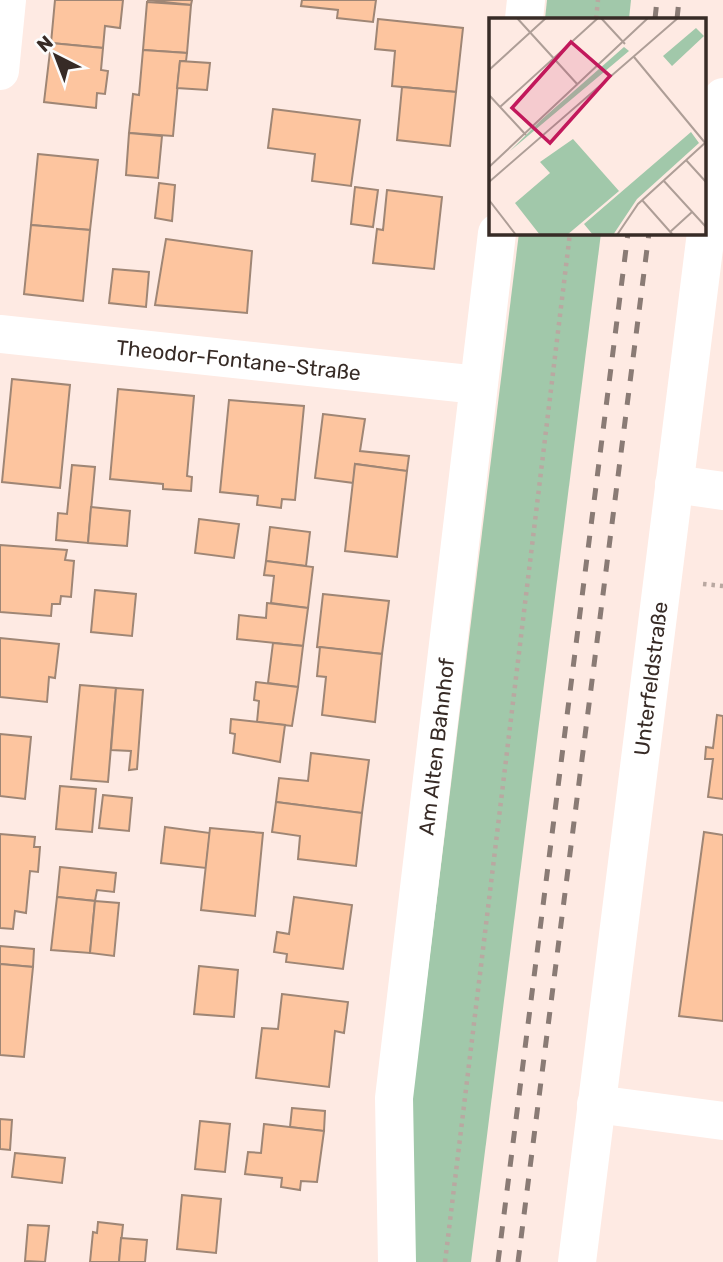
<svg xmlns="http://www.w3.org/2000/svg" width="723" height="1262" font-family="Rubik,sans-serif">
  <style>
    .green { fill: #a1c8aa }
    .building { fill: #fdc59f; stroke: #9f8675; stroke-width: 2 }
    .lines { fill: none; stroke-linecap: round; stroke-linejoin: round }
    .path { stroke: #b9a8a1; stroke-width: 4.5; stroke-dasharray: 3.5 5; stroke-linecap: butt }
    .minor { stroke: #fff; stroke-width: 38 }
    .rail { stroke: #8a7b75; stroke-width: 5; stroke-dasharray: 12 12; stroke-linecap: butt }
    .labels { text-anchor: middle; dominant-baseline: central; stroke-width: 5; stroke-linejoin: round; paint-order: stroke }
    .street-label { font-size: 21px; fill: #372b26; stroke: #fcfcfc }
    .inset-road { fill: none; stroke: #ae9e97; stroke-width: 2 }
    .view { fill: #c2185b; fill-opacity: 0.15; stroke: #c2185b; stroke-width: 3.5 }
    .inset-edge { fill: none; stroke: #372b26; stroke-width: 3.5 }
  </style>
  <rect width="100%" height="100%" fill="#feeae3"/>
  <g class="green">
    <polygon points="547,0 631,0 629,19 545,19"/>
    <polygon points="519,233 601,233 471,1262 414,1262 411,1108"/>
  </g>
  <g class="building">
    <polygon points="55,0 123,0 120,28 105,26 103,48 51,43"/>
    <polygon points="147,0 192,0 191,5"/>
    <polygon points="302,0 376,0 373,22 337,18 338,10 301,6"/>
    <polygon points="147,2 191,5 187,53 143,50"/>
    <polygon points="378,19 463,28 456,92 392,86 395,51 375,49"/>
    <polygon points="51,43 103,48 101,70 108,71 105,94 97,93 96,108 44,102"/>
    <polygon points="143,50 187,53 186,61 180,61 173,136 129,133 133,94 139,95"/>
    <polygon points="180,61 210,63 207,90 177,88"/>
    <polygon points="402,87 456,92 450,146 397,140"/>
    <polygon points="273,109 360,120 351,186 312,181 315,154 268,148"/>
    <polygon points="129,133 162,136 158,178 126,175"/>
    <polygon points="38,154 98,160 90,230 31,225"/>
    <polygon points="159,183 175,185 172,221 155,218"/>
    <polygon points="355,187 378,190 373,227 351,224"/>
    <polygon points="387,190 442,197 434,269 373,263 377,229 383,230"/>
    <polygon points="31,225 90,230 83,301 24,294"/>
    <polygon points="166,239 252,251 247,313 155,305"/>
    <polygon points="113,269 149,272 146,307 109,303"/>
    <polygon points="12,379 70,385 60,488 2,482"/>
    <polygon points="118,389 194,396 187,476 192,477 191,491 163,489 163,484 110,479"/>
    <polygon points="229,400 304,406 295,500 282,499 281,508 257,505 258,496 220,492"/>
    <polygon points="323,414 365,419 360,451 409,456 407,471 355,464 354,483 315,478"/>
    <polygon points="355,464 407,471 397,557 345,551"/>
    <polygon points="72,465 95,467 88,543 56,540 58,513 67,514"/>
    <polygon points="91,507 130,511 127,546 88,543"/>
    <polygon points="199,519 239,524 234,558 195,553"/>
    <polygon points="270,527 310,532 306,566 266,561"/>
    <polygon points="0,545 67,550 65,560 74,561 71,597 61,596 60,604 52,604 51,616 0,612"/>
    <polygon points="266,561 313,567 308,608 271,603 274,576 264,575"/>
    <polygon points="95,590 136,594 132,636 91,632"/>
    <polygon points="323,594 389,601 382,654 317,647"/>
    <polygon points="267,603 308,608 303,646 237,639 239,615 266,618"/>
    <polygon points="0,638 59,644 55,678 49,677 47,702 0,697"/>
    <polygon points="273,643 303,646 298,687 268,683"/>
    <polygon points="320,647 382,654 375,722 322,715 326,677 317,676"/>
    <polygon points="256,682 298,687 292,726 257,722 259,701 254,700"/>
    <polygon points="80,685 116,688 108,782 71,779"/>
    <polygon points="116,688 143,690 137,769 129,770 131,751 111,750"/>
    <polygon points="717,715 723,716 723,799 708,797 713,759 705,759 706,747 713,748"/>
    <polygon points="231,719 285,725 280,762 233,753 235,734 230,733"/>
    <polygon points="0,734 31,737 25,799 0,796"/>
    <polygon points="311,753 369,760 362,813 276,802 279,778 308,781"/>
    <polygon points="60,786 96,789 92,832 56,829"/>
    <polygon points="103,795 132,798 129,831 99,828"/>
    <polygon points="276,802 362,813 356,866 298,859 300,836 272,832"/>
    <polygon points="165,827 210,833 206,868 161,863"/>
    <polygon points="210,828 263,833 255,916 201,910"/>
    <polygon points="704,832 723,835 723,1021 679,1016"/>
    <polygon points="0,834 35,837 34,847 40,847 38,872 30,871 26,913 15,911 13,929 0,928"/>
    <polygon points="60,867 116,873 114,892 97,890 95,901 57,897"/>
    <polygon points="57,897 95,901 90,953 51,950"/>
    <polygon points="294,897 352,905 343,969 286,962 287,954 274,952 277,932 289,934"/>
    <polygon points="95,901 119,903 114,956 90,953"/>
    <polygon points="0,946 34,949 33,967 0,964"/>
    <polygon points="0,964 33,967 24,1057 0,1055"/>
    <polygon points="199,966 238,970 234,1017 194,1014"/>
    <polygon points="282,994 348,1002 344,1033 335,1031 329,1087 256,1078 262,1028 278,1029"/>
    <polygon points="292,1108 325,1111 324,1131 290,1127"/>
    <polygon points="0,1119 12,1120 10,1150 0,1149"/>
    <polygon points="200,1121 230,1124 225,1172 195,1169"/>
    <polygon points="264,1124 324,1131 317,1182 301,1181 300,1190 281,1187 282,1178 245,1174 248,1152 261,1153"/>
    <polygon points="15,1153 65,1158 62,1183 12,1177"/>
    <polygon points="182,1195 221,1199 216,1253 177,1249"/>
    <polygon points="98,1222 123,1225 119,1262 90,1262 93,1232 97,1233"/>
    <polygon points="28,1225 49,1226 45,1262 25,1261"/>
    <polygon points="121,1238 147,1240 145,1262 119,1262"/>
  </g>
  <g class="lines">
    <g class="path">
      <polyline points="596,19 598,0"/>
      <polyline points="703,584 723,586"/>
      <polyline points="445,1262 570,233"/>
    </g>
    <g class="minor">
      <polyline points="524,19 526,0"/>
      <polyline points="0,71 7,0"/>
      <path id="s1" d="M0,334l478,51"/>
      <polyline points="674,484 723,491"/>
      <polyline points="596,1104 723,1121"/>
      <path id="s2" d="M397,1262l-3,-164 103,-865"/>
      <path id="s3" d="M577,1262l146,-1165"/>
    </g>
    <g class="rail">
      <polyline points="655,19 657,0"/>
      <polyline points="677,19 679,0"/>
      <polyline points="498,1262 628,233"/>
      <polyline points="518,1262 649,233"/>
    </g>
  </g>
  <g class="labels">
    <g class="street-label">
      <text stroke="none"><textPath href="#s1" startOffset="240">Theodor-Fontane-Straße</textPath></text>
      <text stroke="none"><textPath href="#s3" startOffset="588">Unterfeldstraße</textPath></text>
      <text stroke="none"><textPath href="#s2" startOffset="518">Am Alten Bahnhof</textPath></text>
    </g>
  </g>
  <g transform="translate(489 18)">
    <rect width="217" height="217" fill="#feeae3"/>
    <path d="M207,10l8,8 -32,30 -9,-10zM135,29l5,4 -119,100 31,-31zM202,114l8,11 -62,56 -24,36h-20l-9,-11zM84,121l46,52 -52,44h-27l-25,-32 35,-30 -10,-11z" fill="#a1c8aa"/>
    <path class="inset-road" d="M28,0l61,67M112,0l24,26M145,39l72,87M0,52l57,-52M0,77l37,40M11,89l98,-89M197,142l20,22M0,149l159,-149M174,162l43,47M0,164l189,-164M0,182l27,35M153,182l31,35M181,214l22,-20M128,217l21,-31 68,-62"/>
    <path class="view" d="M82,24l39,34 -60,67 -38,-35z"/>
    <rect width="217" height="217" class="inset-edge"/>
  </g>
  <g transform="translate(56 56) rotate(318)" stroke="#fcfcfc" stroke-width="5" paint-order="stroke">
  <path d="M0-5L12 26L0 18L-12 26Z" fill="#372b26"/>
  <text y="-10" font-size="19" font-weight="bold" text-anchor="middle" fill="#372b26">N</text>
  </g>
</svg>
